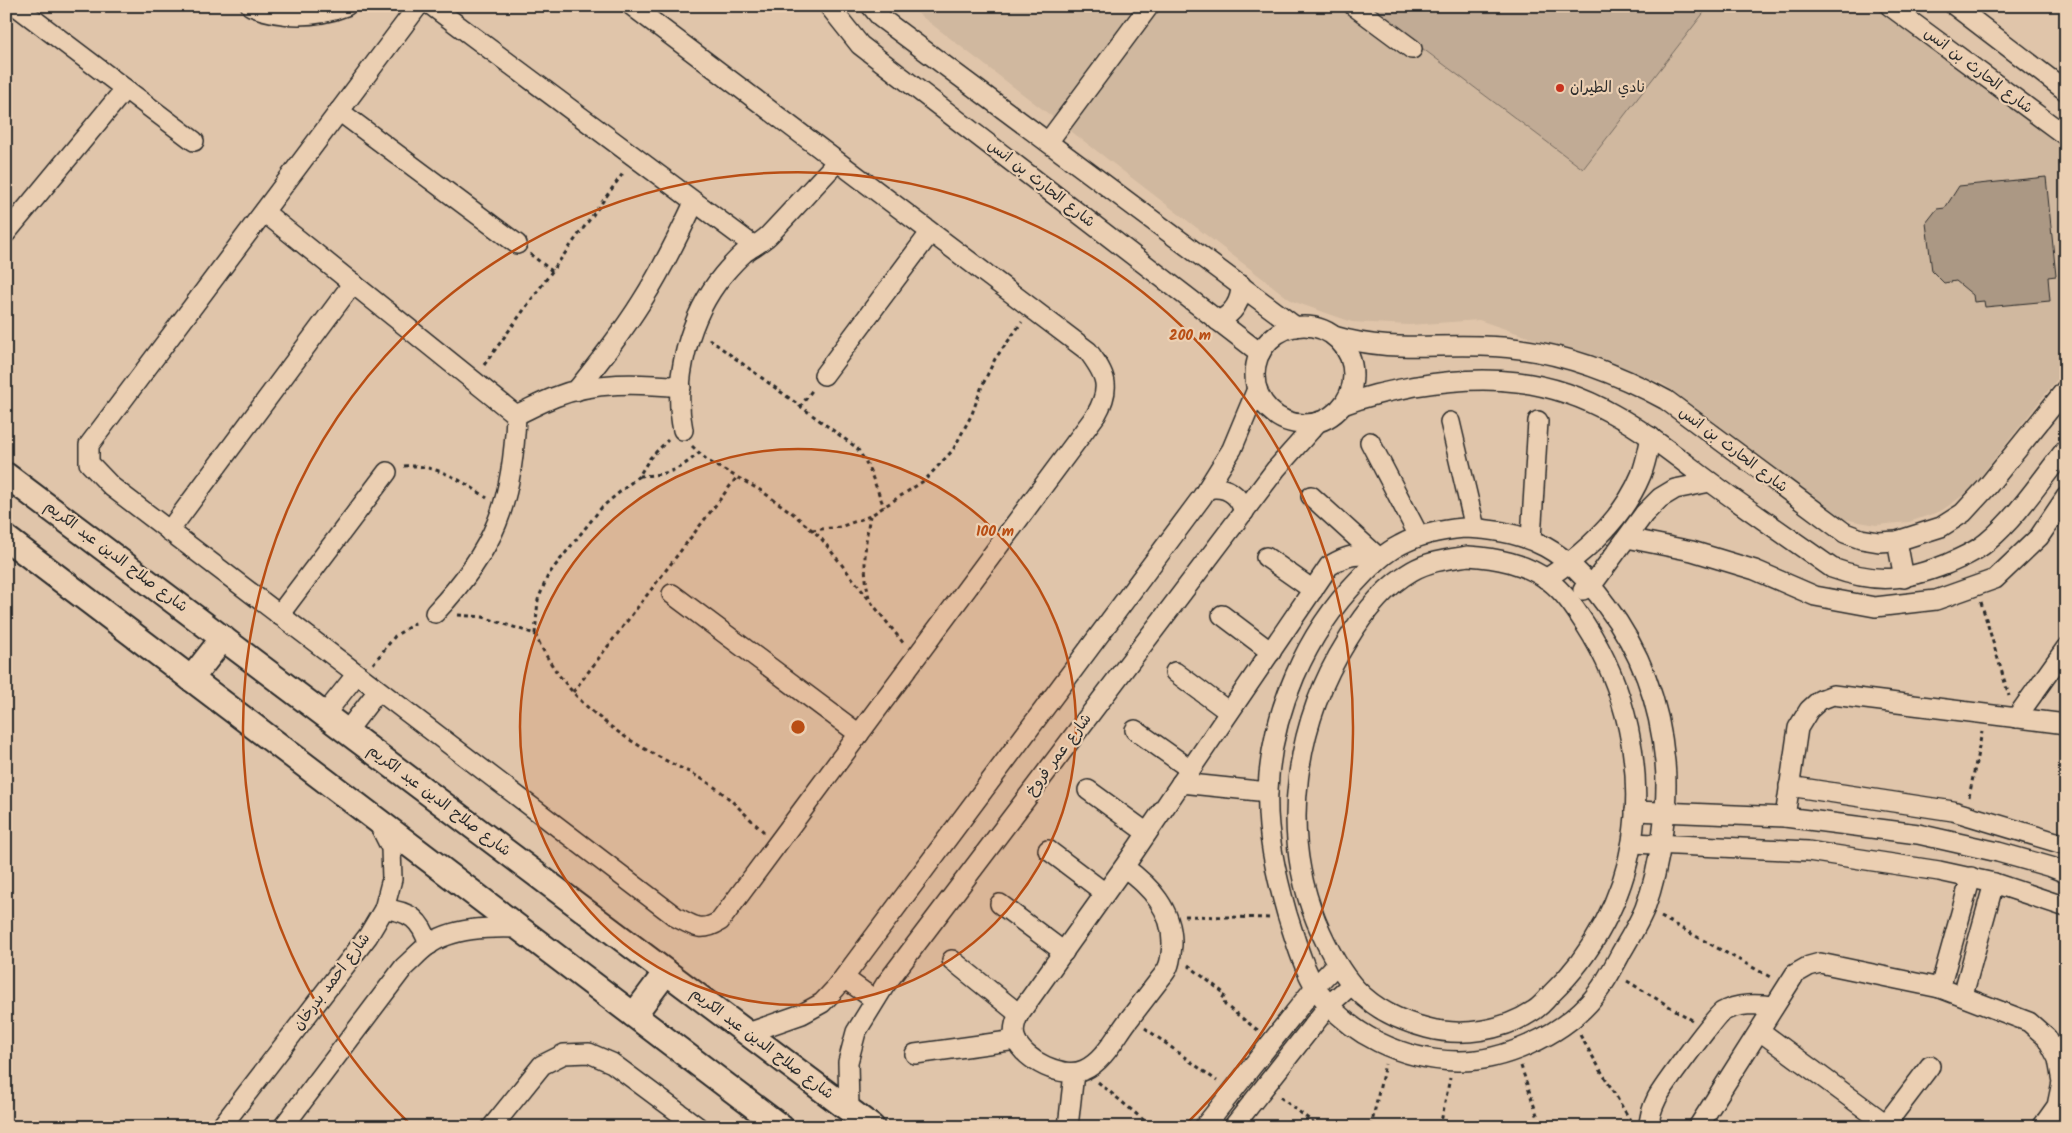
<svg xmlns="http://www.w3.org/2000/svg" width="2072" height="1133" font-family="Kalam,'Playpen Sans Arabic',sans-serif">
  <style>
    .built { fill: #d0b89f }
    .green { fill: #c1ab95; stroke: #766b60 }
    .building { fill: #ab9884; stroke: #2b2b2b }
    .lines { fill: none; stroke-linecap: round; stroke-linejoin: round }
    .minor-casing { stroke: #2b2b2b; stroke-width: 22 }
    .major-casing { stroke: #2b2b2b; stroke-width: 28 }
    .path { stroke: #2b2b2b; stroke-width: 3; stroke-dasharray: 4 4; stroke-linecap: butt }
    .minor { stroke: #ebcfb2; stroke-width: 19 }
    .major { stroke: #ebcfb2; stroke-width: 24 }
    .ring { fill: none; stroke: #b94e14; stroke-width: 2.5 }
    .poi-dot { fill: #c8321e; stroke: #ebcfb2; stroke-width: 2 }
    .labels { text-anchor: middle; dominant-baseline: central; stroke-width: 4.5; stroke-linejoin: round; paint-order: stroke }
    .street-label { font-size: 15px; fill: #2b2b2b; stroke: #ebcfb2 }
    .poi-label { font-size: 15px; fill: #2b2b2b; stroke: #ebcfb2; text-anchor: start }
    .centre { fill: #b94e14; stroke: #ebcfb2; stroke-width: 2.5 }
    .ring-label { font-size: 15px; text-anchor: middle; font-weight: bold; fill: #b94e14; stroke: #ebcfb2; stroke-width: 4.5; stroke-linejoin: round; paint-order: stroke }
  </style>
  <rect width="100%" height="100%" fill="#e0c5aa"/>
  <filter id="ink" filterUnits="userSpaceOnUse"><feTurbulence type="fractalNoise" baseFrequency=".02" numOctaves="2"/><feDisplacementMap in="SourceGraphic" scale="10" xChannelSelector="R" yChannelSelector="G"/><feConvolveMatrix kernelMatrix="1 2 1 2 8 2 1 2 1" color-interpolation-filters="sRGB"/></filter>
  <g filter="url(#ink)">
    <polygon class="built" points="908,6 1876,6 2066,149 2066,368 1968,492 1941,511 1909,522 1876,525 1843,519 1662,383 1479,320 1409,325 1352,322 1292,301"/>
    <polygon class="green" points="1366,6 1709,6 1583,169"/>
    <polygon class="building" points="2046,177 2056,276 2048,277 2050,301 1985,307 1984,301 1974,302 1973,295 1956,281 1944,283 1932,271 1926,223 1937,209 1945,208 1959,186"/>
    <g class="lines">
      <g class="minor-casing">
        <g id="minor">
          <polyline points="16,6 194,141"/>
          <path d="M251,6c30,12 65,12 95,0"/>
          <path d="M418,6l-329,439v18l23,24 564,430c18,9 25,16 44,4l376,-506c16,-28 10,-40 -8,-64l-456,-345"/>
          <polyline points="432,6 754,246"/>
          <polyline points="829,6 860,45 1260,353"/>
          <polyline points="871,6 881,18 1296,327"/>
          <polyline points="1354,6 1412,49"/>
          <polyline points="1890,6 2066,136"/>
          <polyline points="1955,6 2066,91"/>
          <polyline points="339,111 517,244"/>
          <polyline points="1048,142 1149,6"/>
          <polyline points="264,212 516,415"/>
          <polyline points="6,233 125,89"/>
          <path d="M1218,321c15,-7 23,-19 23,-36"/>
          <circle cx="1304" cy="375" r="49"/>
          <path d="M1334,336c54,16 94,8 148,10 66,1 127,23 184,54l179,133 16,6 18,3 18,-1 44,-14 22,-14 24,-26 79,-98"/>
          <polyline points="824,375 930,233"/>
          <path d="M576,391c23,-29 46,-58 66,-90 20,-31 36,-64 52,-98"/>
          <path d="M1343,405c25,-10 48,-14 73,-19 72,-12 133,-8 197,28 35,19 65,44 96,67 41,30 82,58 123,87 44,16 72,13 115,-4 14,-6 28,-12 40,-22 31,-26 54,-62 79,-93"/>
          <path d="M516,415c13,-6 26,-13 39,-18 40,-16 84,-14 126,-10"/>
          <polyline points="1450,422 1475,528"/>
          <path d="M683,430c-11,-51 7,-115 40,-155 6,-7 14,-16 21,-22 8,-6 18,-11 25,-18 23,-24 45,-49 68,-73"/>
          <polyline points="1370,442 1419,536"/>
          <path d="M1207,489c19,-4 32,5 37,23"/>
          <polyline points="1311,496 1378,557"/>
          <path d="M1464,528c67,2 103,23 142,77 35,46 54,100 59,157 4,42 -5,106 -20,146 -6,15 -16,31 -24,45 -9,17 -19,36 -32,50 -30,33 -87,59 -132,58 -54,-1 -109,-26 -140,-71 -14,-22 -22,-51 -30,-76 -11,-39 -21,-82 -19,-124 3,-77 38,-157 92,-212 12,-13 24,-25 40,-33 20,-11 41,-15 64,-17z"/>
          <polyline points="169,531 353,283"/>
          <polyline points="1627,538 1692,551 1755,570 1815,596 1875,607 1936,600 1995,579 2039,537 2066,497"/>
          <polyline points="1531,539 1538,421"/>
          <polyline points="1897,541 1904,578"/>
          <path d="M1468,556c29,2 56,7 80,24 16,12 26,27 37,44 41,63 59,143 47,217 -9,57 -39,113 -81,153 -5,6 -11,13 -18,17 -30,20 -72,26 -106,17 -63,-16 -87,-50 -111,-107 -37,-91 -20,-199 31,-280 16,-27 37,-54 65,-70 17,-10 37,-12 56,-15z"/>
          <polyline points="1266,557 1313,590"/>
          <path d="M1546,579c39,-26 77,-60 95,-104 5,-12 7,-25 10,-38"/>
          <polyline points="1583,590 1592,585 1644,514 1660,498 1675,489 1710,482"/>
          <polyline points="672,594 859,734"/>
          <path d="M435,613c60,-64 78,-110 81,-198"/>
          <polyline points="279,615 387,472"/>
          <polyline points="1222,615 1271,652"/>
          <polyline points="1175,672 1229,712"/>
          <polyline points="325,714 356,675"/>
          <polyline points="2016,718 2066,648"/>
          <polyline points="1135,730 1190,769"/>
          <polyline points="347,731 378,691"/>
          <polyline points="1181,783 1268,792"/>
          <polyline points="1789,786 1953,811 2066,845"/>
          <polyline points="1088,790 1147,833"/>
          <polyline points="1635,811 1785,817 1918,834 1998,852 2051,867 2066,873"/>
          <polyline points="1785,817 1798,728 1809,710 1820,700 1833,695 2066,724"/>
          <polyline points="1632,843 1808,851 1939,871 1994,883 2066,907"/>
          <polyline points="1048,850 1105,893"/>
          <path d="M1124,867c26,19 49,43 48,78 -1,7 -1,16 -4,22 -2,6 -8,11 -11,16 -10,13 -20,26 -30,39 -12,16 -24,40 -43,48 -21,9 -59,-9 -68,-30 -4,-9 -1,-18 3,-26l105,-147 205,-301c20,-12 28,-13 50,-8"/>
          <polyline points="1000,904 1064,952"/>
          <path d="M384,909c26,2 37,11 45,36"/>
          <polyline points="952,960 1019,1014"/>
          <polyline points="844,978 875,1000"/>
          <polyline points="1940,988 1971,877"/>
          <polyline points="1963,995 1994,883"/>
          <polyline points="1760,1031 1890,1127"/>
          <polyline points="748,1033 802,1014 822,1003 836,988 1202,497 1232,449 1257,389"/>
          <polyline points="915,1054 1016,1040"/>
          <polyline points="849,1109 848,1062 856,1032 885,985 1276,469 1318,422"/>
          <polyline points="1886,1124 1930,1066"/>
          <polyline points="221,1127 368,936 384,909 392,879 391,848 378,822"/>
          <path d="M283,1127l121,-160c8,-7 15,-15 23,-21 24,-19 64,-19 93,-18"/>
          <polyline points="492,1127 542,1065 564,1054 589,1053 612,1063 698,1127"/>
          <polyline points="1068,1127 1074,1073"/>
          <polyline points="1204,1127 1315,987 1336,965"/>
          <polyline points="1233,1127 1329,1005 1351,985"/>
          <path d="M1649,1127c0,-11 3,-19 8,-29 5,-10 59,-83 65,-86 16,-9 35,-8 52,-6"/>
          <polyline points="1698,1127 1795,974 1809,966 1820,963 1940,988 2029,1022 2047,1038 2058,1059 2062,1082 2057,1106 2042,1127"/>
        </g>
      </g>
      <g class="major-casing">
        <g id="major">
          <polyline points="6,475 872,1127"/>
          <polyline points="6,538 781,1127"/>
          <polyline points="191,679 223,638"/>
          <polyline points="634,1015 666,972"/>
        </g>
      </g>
      <g class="path">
        <polyline points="530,254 552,271"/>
        <polyline points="709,339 857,448 868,466 884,507"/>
        <polyline points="484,365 624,172"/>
        <polyline points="800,407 813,389"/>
        <polyline points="692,446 708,461 760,490 791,512 820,537 904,644"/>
        <path d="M404,466c31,-2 58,14 83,32"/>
        <path d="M639,476c28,-1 39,-5 60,-23"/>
        <polyline points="812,530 840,527 870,516 925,480 953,450 972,414 982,386 995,359 1022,322"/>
        <path d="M869,598c-6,-30 -5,-51 1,-82"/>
        <polyline points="1981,602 2009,696"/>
        <path d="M458,615l25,2 52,17c27,59 71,95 128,125 17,9 34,16 50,27 19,13 34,31 51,46"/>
        <polyline points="535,634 538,600 548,575 602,507 639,476 650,458 668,440"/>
        <polyline points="373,664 395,636 418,621"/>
        <polyline points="573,692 737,477"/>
        <polyline points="1969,797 1982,732"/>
        <polyline points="1185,916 1271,918"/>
        <polyline points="1661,917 1772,978"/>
        <polyline points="1188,965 1225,994 1223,998 1225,1005 1259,1031"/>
        <polyline points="1627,981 1692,1020"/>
        <polyline points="1145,1028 1217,1081"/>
        <polyline points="1580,1035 1630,1120"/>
        <polyline points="1521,1066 1541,1127"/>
        <polyline points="1098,1082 1152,1127"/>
        <polyline points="1280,1097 1319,1127"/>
        <polyline points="1335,1127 1347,1127"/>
        <polyline points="1371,1127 1385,1064"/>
        <polyline points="1440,1127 1450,1078"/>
      </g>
      <use href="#minor" class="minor"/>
      <use href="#major" class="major"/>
    </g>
  </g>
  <circle cx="798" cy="727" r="278" fill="#b94e14" fill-opacity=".12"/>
  <g class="ring">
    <circle cx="798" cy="727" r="278"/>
    <path d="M412 1126A555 555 0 1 1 1184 1126"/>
  </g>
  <circle class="poi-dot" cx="1560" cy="88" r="5"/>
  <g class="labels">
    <g class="street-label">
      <text transform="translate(1978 71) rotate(37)">شارع الحارث بن انس</text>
      <text transform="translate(1041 184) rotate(38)">شارع الحارث بن انس</text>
      <text transform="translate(1733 450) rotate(37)">شارع الحارث بن انس</text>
      <text transform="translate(116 557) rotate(37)">شارع صلاح الدين عبد الكريم</text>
      <text transform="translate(1059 755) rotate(-53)">شارع عمر فروخ</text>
      <text transform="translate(439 801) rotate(37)">شارع صلاح الدين عبد الكريم</text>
      <text transform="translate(332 982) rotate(-53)">شارع احمد بدرخان</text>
      <text transform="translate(762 1044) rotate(37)">شارع صلاح الدين عبد الكريم</text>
    </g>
    <g class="poi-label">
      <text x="1570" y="88">نادي الطيران</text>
    </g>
  </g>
  <circle cx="798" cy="727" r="8" class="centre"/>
  <g class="ring-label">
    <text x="1190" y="340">200 m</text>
    <text x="995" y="536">100 m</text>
  </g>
  <rect width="2072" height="1133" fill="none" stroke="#ebcfb2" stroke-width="25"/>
  <rect x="12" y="12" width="2047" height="1108" fill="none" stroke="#2b2b2b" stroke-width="2" filter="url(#ink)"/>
</svg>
